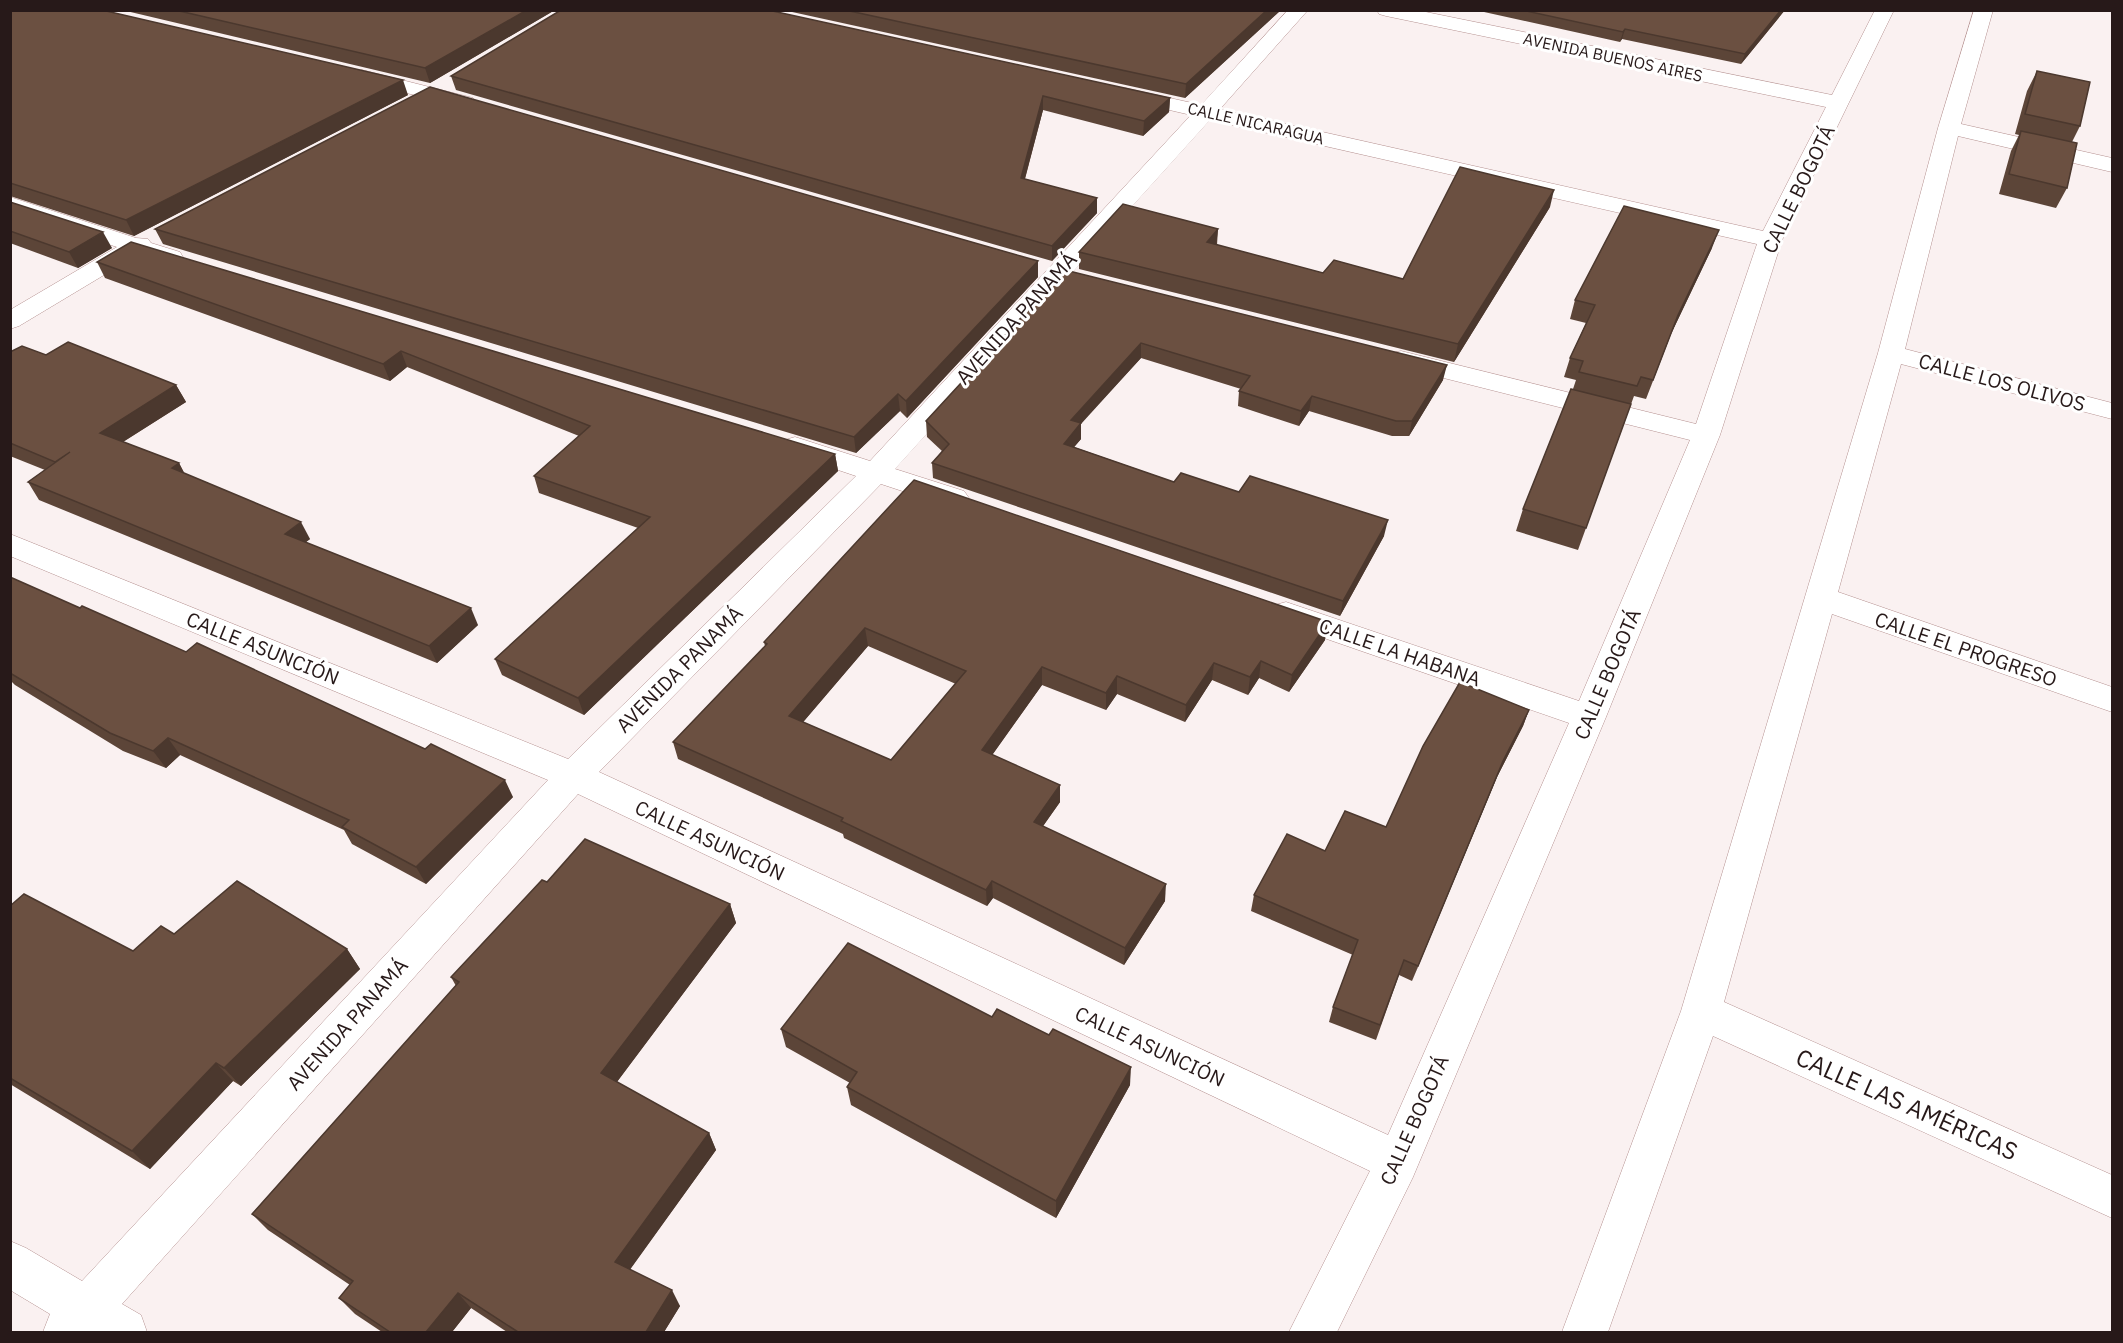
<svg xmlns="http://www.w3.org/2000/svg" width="2123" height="1343" font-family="'IBM Plex Sans',sans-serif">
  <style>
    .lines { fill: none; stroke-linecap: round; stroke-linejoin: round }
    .street-casing { stroke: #b59190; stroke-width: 1 }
    .street { fill: #fff; fill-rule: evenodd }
    .wall { fill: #5c4538; fill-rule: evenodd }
    .shaded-wall { fill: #4b382e }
    .building { fill: #6b5041; stroke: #4b382e; stroke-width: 1.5; fill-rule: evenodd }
    .labels { text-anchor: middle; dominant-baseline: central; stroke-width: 6; stroke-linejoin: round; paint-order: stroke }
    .far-street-label { font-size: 16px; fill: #271919; stroke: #fff }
    .street-label { font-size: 20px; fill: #271919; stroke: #fff }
    .near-street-label { font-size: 24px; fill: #271919; stroke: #fff }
  </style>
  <rect width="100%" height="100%" fill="#faf1f1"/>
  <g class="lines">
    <g class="street-casing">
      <g id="street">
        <path d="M1288,10h20l-88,99 543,122 63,-124 -440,-91 -7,-2 -2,-4h39l416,85 43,-85h19l-112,230 -62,195 -114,282 -193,460 -76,155h-48l81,-161 -792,-377 -456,510 19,11 6,17h-104l7,-18 -40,-24v-49l16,7 56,33 466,-501 -538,-224v-22l558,225 288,-283 -71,-24 -4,-6 4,-6 10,-3 75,24 321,-346 -73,-17 -3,-4 3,-4 7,-2 76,17zM1210,120l547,124 -61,180 -295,-73 -9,2 -4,6 4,6 298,75 -111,261 -293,-99 -11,3 -5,8 5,8 294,102 -181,412 -789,-363 282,-288 73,24 10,-3 5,-7 -5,-7 -69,-22z"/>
        <polygon points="1974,10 1993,10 1961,124 2112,158 2112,172 1958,136 1905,349 2112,403 2112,419 1901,364 1838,592 2112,687 2112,712 1832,614 1724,1002 2112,1175 2112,1218 1713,1036 1608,1332 1562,1332 1681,1011 1878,353 1938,128"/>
        <polygon points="362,70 473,98 476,102 473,106 466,108 355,80 352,76 355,72"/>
        <polygon points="10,197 136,238 148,239 151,243 180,252 183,257 180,262 171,264 139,254 19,326 10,329 10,310 117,247 10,212"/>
      </g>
    </g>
    <use href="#street" class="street"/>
  </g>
  <g class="wall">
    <polygon points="122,10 555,10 430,83"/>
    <polygon points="783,10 1281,10 1185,98"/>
    <polygon points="1475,10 1785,10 1741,64 1622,39 1620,42"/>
    <polygon points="10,11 408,95 134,236 10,196"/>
    <polygon points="2037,71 2080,126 2072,142 2067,188 2056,208 1999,194 2011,151 2019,135 2015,134 2027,91"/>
    <polygon points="451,76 1170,98 1169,112 1143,136 1043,110 1025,179 1097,198 1097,213 1052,261 456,90"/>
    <polygon points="10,202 112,248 78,268 10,243"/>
    <polygon points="1550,207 1454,362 1079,269 1079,252 1218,229 1217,245 1323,273 1403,279"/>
    <polygon points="155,229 1038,261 1038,277 907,418 900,411 856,453 163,244"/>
    <polygon points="1712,248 1671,334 1646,399 1634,396 1578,550 1516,531 1523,509 1573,389 1576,380 1564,377 1570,358 1586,323 1570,319 1575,300"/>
    <polygon points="97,262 835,454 838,471 584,715 502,675 495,659 638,528 539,493 534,476 579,436 407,367 390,381 105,278"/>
    <polygon points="1065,270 1443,380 1409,436 1392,436 1309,411 1299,426 1238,406 1239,391 1241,389 1141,358 1081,423 1081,439 1074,447 1174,482 1239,492 1384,536 1340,616 933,478 932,463 942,451 927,437 926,421"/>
    <polygon points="10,352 46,355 176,385 186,402 123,442 179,463 184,473 310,539 306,542 478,625 437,663 39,500 28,482 45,470 10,456"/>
    <path d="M914,480l411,160 -36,52 -30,-14 -11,17 -36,-15 -27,42 -68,-28 -11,16 -64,-25 -50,70 68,47 -17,24 122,75 -41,64 -131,-67 -6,8 -143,-68 -1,-4 -165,-75 -5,-17 92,-96 -1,-4zM868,646l88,38 -65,76 -88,-38z"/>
    <polygon points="10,577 54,597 513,797 426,884 352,844 344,830 180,755 166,768 123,751 15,685 10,680"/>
    <polygon points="1529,710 1523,726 1497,777 1412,981 1399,975 1376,1040 1329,1022 1333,1007 1353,955 1251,911 1254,895 1325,851 1386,827"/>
    <polygon points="547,882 730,904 736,923 617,1082 709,1133 716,1150 630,1269 680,1306 664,1332 507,1332 471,1308 452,1332 382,1332 355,1314 339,1298 350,1285 268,1230 252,1214 456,986 451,977"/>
    <polygon points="10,906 133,951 174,934 347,949 360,969 241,1086 233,1081 150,1169 10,1084"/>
    <polygon points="992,1017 1130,1085 1056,1218 851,1105 847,1087 850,1083 786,1047 781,1029"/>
  </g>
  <g class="shaded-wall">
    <polygon points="527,10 555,10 430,83 425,68"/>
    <polygon points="1267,10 1281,10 1185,98 1186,84"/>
    <polygon points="1781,10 1785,10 1741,64 1745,54"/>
    <polygon points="1625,29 1622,39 1620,42 1623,32"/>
    <polygon points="403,80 408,95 134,236 126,220"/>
    <polygon points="1043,96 1043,110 1021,193 1021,178"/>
    <polygon points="1170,98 1169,112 1143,136 1144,121"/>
    <polygon points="1554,190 1550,207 1454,362 1458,344"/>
    <polygon points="1097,198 1097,213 1052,261 1052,246"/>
    <polygon points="1218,229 1216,246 1207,242"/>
    <polygon points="1719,230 1712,248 1671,334 1646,399 1678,315"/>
    <polygon points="103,232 112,248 78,268 69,252"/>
    <polygon points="1038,261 1038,277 907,418 906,401"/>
    <polygon points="1141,343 1141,358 1071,435 1071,420"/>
    <polygon points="401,351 407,367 390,381 383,364"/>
    <polygon points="1447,365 1443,380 1409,436 1412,421"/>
    <polygon points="176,385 186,402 110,450 100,433"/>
    <polygon points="898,394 900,411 856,453 854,437"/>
    <polygon points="1312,396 1309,411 1299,426 1301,411"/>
    <polygon points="1081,423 1081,439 1064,459 1064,444"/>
    <polygon points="835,454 838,471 584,715 578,698"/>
    <polygon points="179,463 188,480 172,468"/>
    <polygon points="1388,520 1384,536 1340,616 1343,601"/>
    <polygon points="301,522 310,539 294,551 285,534"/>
    <polygon points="471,608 478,625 437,663 429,646"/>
    <polygon points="1328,622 1325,640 1289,692 1292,675"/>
    <polygon points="865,628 868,646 793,734 789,716"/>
    <polygon points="1261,661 1259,678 1248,695 1250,677"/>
    <polygon points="1214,663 1212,680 1185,722 1186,705"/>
    <polygon points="1042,667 1042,685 983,768 982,750"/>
    <polygon points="1117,676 1117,694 1106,710 1106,693"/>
    <polygon points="1529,710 1523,726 1497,777 1412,981 1418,966 1503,761"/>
    <polygon points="168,738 180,755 166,768 153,751"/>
    <polygon points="505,780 513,797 426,884 416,867"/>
    <polygon points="1060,785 1060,802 1034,839 1034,822"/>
    <polygon points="992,881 993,898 987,906 986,890"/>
    <polygon points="1166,884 1165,901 1124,965 1125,948"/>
    <polygon points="730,904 736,923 610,1091 601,1073"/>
    <polygon points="347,949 360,969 241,1086 224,1068"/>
    <polygon points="216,1063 233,1081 150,1169 132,1151"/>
    <polygon points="1131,1067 1130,1085 1056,1218 1056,1201"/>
    <polygon points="709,1133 716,1150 624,1278 615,1262"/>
    <polygon points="672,1290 680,1306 664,1332 646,1332"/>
    <polygon points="458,1293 471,1308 452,1332 426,1332"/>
  </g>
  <g class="building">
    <polygon points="13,10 102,10 403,80 126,220 10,183 10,11"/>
    <polygon points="175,10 527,10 425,68"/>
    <polygon points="561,10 768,10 1170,98 1144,121 1043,96 1021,178 1097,198 1052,246 451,76"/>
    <polygon points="845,10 1267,10 1186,84"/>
    <polygon points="1522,10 1781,10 1745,54 1625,29 1623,32"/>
    <polygon points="2037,71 2090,82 2080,126 2025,114"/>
    <polygon points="430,87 1038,261 906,401 898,394 854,437 155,229"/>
    <polygon points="2021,131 2077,143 2067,188 2009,174"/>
    <polygon points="1460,167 1554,190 1458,344 1079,252 1123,204 1218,229 1207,242 1323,273 1334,260 1403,279"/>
    <polygon points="10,202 103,232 69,252 10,231"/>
    <polygon points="1624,206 1719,230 1678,315 1653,380 1641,377 1637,386 1579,372 1583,361 1570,358 1595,305 1575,300"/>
    <polygon points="131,242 835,454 578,698 495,659 650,517 534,476 590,426 401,351 383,364 97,262"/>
    <polygon points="1065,270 1447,365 1412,421 1396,421 1312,396 1301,411 1239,391 1250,376 1141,343 1071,420 1081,423 1064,444 1174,482 1181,473 1239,492 1250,476 1388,520 1343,601 932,463 949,444 926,421"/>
    <polygon points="68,342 176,385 100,433 179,463 172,468 301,522 285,534 471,608 429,646 28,482 70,452 55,462 10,443 10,352 22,346 46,355"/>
    <polygon points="1571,389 1631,404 1586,528 1523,509"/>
    <path d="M914,480l414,142 -36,53 -31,-14 -11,16 -36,-14 -28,42 -69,-29 -11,17 -64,-26 -60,83 78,35 -26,37 132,62 -41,64 -133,-67 -6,9 -145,-69 2,-3 -170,-76 94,-98 -3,-2zM865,628l101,43 -75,89 -102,-44z"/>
    <polygon points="10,577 80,608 82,606 186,652 197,643 425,749 431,744 505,780 416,867 342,827 349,820 168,738 153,751 110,733 10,673"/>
    <polygon points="1460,682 1529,710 1503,761 1418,966 1404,960 1380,1025 1333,1007 1358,940 1254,895 1287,834 1325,851 1345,811 1386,827 1423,746"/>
    <polygon points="585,839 730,904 601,1073 709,1133 615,1262 672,1290 646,1332 518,1332 458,1293 426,1332 390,1332 339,1298 353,1281 252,1214 459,982 451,977 542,880 547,882"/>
    <polygon points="237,881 347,949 224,1068 216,1063 132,1151 10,1078 10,906 24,894 133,951 161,926 174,934"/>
    <polygon points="848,943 992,1017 997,1009 1049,1035 1053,1029 1131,1067 1056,1201 847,1087 857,1072 781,1029"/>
  </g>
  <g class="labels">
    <g class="far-street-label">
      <text transform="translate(1613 57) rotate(12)">AVENIDA BUENOS AIRES</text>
      <text transform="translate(1256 123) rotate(13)">CALLE NICARAGUA</text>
    </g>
    <g class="street-label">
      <text transform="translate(1798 189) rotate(-64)">CALLE BOGOTÁ</text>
      <text transform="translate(1016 318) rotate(-48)">AVENIDA PANAMÁ</text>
      <text transform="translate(2002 382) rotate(15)">CALLE LOS OLIVOS</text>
      <text transform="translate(263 648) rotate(22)">CALLE ASUNCIÓN</text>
      <text transform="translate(1966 649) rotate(19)">CALLE EL PROGRESO</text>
      <text transform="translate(1400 652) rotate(19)">CALLE LA HABANA</text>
      <text transform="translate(679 669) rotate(-45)">AVENIDA PANAMÁ</text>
      <text transform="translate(1607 674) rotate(-67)">CALLE BOGOTÁ</text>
      <text transform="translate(710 840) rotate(25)">CALLE ASUNCIÓN</text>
      <text transform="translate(347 1024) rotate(-48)">AVENIDA PANAMÁ</text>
      <text transform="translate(1150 1046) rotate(25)">CALLE ASUNCIÓN</text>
      <text transform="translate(1414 1120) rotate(-66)">CALLE BOGOTÁ</text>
    </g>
    <g class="near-street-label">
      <text transform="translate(1907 1104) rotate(24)">CALLE LAS AMÉRICAS</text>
    </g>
  </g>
  <rect width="2123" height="1343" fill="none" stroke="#271919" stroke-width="24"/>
</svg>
